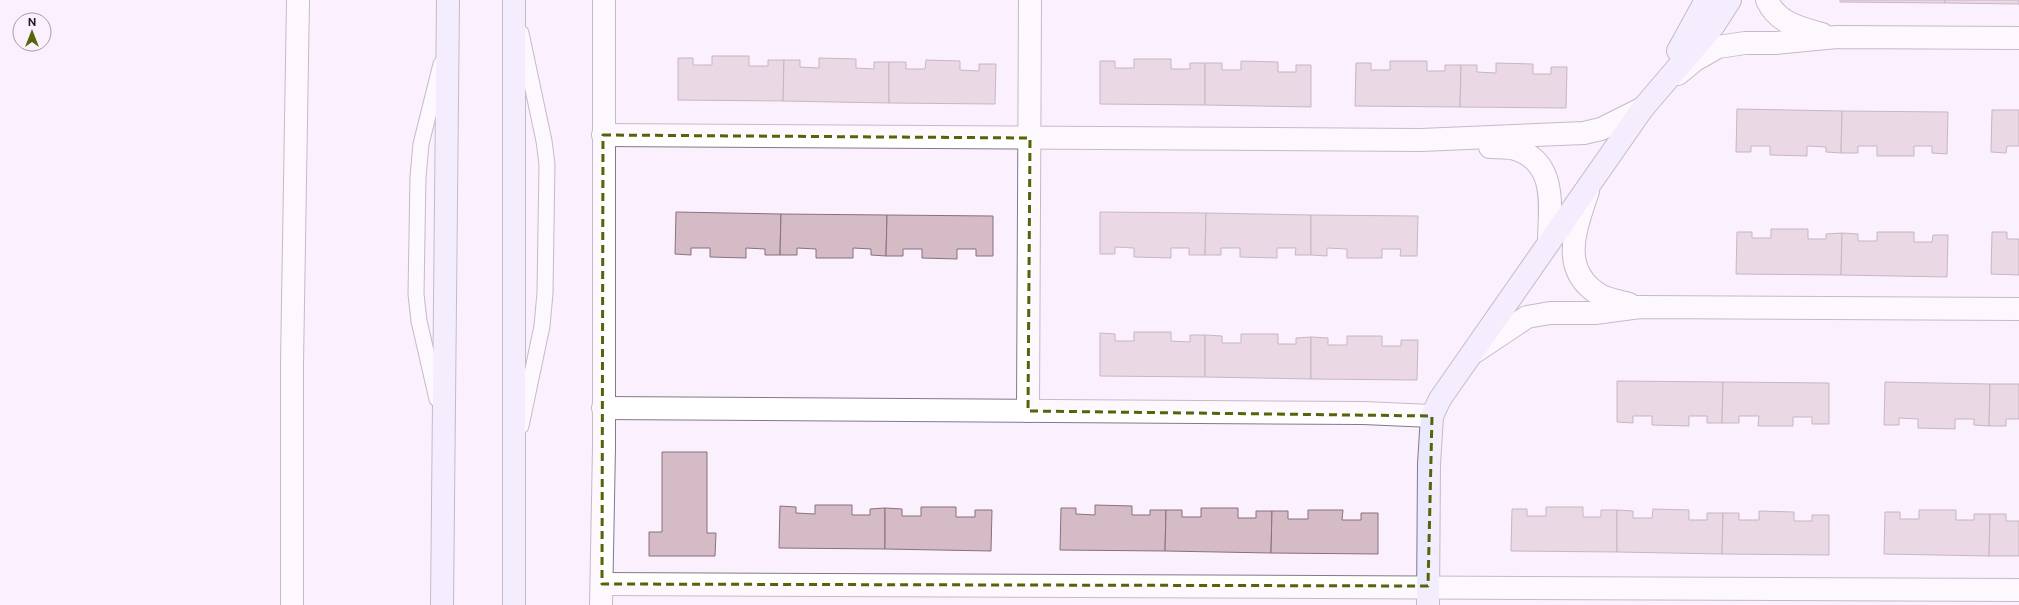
<svg xmlns="http://www.w3.org/2000/svg" width="2019" height="605" font-family="'Public Sans',sans-serif">
  <style>
    .building { fill: #d4bbc5; stroke: #88717b }
    .lines { fill: none; stroke-linecap: round; stroke-linejoin: round }
    .lane-casing { stroke: #857789; stroke-width: 17 }
    .street-casing { stroke: #857789; stroke-width: 24 }
    .secondary-casing { stroke: #857789; stroke-width: 24 }
    .lane { stroke: #fff; stroke-width: 15 }
    .street { stroke: #fff; stroke-width: 22 }
    .secondary { stroke: #eae9fe; stroke-width: 22 }
    .marked { fill: none; stroke: #556409; stroke-width: 3; stroke-dasharray: 8 5; stroke-linejoin: round }
  </style>
  <rect width="100%" height="100%" fill="#fbf1fe"/>
  <g class="building">
    <polygon points="1840,0 1945,0 1945,3 1840,2"/>
    <polygon points="1945,0 2019,0 2019,4 1945,3"/>
    <polygon points="712,56 749,56 749,66 768,66 768,60 784,60 783,101 678,100 678,58 693,58 693,65 712,65"/>
    <polygon points="819,58 856,59 856,68 874,69 874,62 889,62 889,103 783,101 784,60 800,60 800,67 819,68"/>
    <polygon points="1134,59 1171,59 1171,69 1190,69 1190,63 1205,63 1205,105 1100,104 1100,61 1115,61 1115,68 1134,68"/>
    <polygon points="926,60 960,61 960,70 979,71 979,64 996,64 995,104 889,103 889,62 906,62 906,69 925,69"/>
    <polygon points="1241,61 1278,62 1278,72 1296,72 1296,65 1311,65 1311,107 1205,105 1205,63 1222,63 1222,70 1241,70"/>
    <polygon points="1390,61 1427,61 1427,71 1445,71 1445,65 1461,65 1460,107 1355,106 1356,63 1371,63 1371,70 1390,70"/>
    <polygon points="1496,63 1533,64 1533,74 1551,74 1551,67 1567,67 1566,108 1460,107 1461,65 1477,65 1477,72 1496,73"/>
    <polygon points="1737,109 1842,111 1841,153 1826,152 1826,147 1807,146 1807,156 1770,155 1770,146 1751,146 1751,152 1736,152"/>
    <polygon points="1992,110 2019,110 2019,146 2007,146 2006,153 1991,152"/>
    <polygon points="1842,111 1948,112 1947,154 1932,153 1932,146 1914,146 1914,156 1877,156 1877,146 1858,146 1858,153 1841,153"/>
    <polygon points="676,212 781,214 780,255 765,255 765,249 746,248 746,258 710,257 710,248 691,248 691,255 675,254"/>
    <polygon points="1100,212 1206,213 1205,255 1189,255 1189,248 1171,248 1171,258 1134,257 1134,248 1115,247 1115,254 1100,254"/>
    <polygon points="1206,213 1311,215 1311,255 1295,255 1296,248 1277,248 1277,258 1240,257 1240,248 1221,248 1221,255 1205,255"/>
    <polygon points="781,214 887,215 886,256 871,255 871,249 853,248 853,258 816,258 816,249 797,248 797,255 780,255"/>
    <polygon points="887,215 993,216 993,256 976,256 976,249 957,249 957,259 922,258 922,249 903,249 903,256 886,256"/>
    <polygon points="1311,215 1418,216 1417,256 1400,256 1401,249 1382,249 1382,258 1347,258 1347,249 1327,248 1327,256 1311,255"/>
    <polygon points="1771,229 1808,229 1808,239 1826,239 1826,234 1842,233 1841,275 1736,274 1737,232 1752,232 1752,238 1771,238"/>
    <polygon points="1877,232 1914,232 1914,242 1932,242 1933,235 1948,235 1947,277 1841,275 1842,233 1858,234 1858,241 1877,241"/>
    <polygon points="1992,232 2007,232 2007,239 2019,239 2019,275 1991,274"/>
    <polygon points="1134,332 1171,332 1171,341 1190,342 1190,335 1205,335 1205,377 1100,376 1100,333 1115,334 1115,341 1134,341"/>
    <polygon points="1241,334 1278,334 1278,344 1296,344 1296,338 1311,337 1311,379 1205,377 1205,335 1222,336 1222,343 1241,343"/>
    <polygon points="1347,336 1382,336 1382,346 1401,346 1401,340 1418,340 1417,380 1311,379 1311,337 1328,338 1328,345 1347,345"/>
    <polygon points="1617,381 1723,382 1722,423 1707,423 1707,416 1689,416 1689,426 1652,425 1652,416 1633,416 1633,423 1617,422"/>
    <polygon points="1723,382 1829,383 1829,424 1812,424 1812,417 1793,417 1793,426 1758,426 1759,416 1739,416 1739,423 1722,423"/>
    <polygon points="1885,382 1990,384 1989,426 1974,425 1974,419 1955,419 1955,429 1918,428 1918,419 1899,418 1899,425 1884,425"/>
    <polygon points="1990,384 2019,384 2019,419 2006,419 2006,426 1989,426"/>
    <polygon points="662,452 707,452 707,533 716,533 715,556 649,556 649,532 662,532"/>
    <polygon points="815,505 852,505 852,515 870,515 870,509 885,508 885,549 779,548 780,506 796,507 796,513 815,514"/>
    <polygon points="1095,505 1132,506 1132,515 1150,515 1150,510 1166,510 1165,551 1060,550 1061,508 1076,508 1076,514 1095,515"/>
    <polygon points="921,507 956,507 956,517 975,517 975,510 992,510 991,551 885,549 885,508 902,509 902,516 921,516"/>
    <polygon points="1546,507 1583,507 1583,517 1601,517 1601,510 1617,510 1617,552 1511,551 1512,509 1527,509 1527,516 1546,516"/>
    <polygon points="1201,508 1238,508 1238,518 1256,518 1256,511 1272,511 1271,553 1165,551 1166,510 1182,510 1182,517 1201,517"/>
    <polygon points="1653,509 1689,510 1689,520 1707,520 1707,513 1723,513 1722,554 1617,552 1617,510 1633,511 1633,518 1652,518"/>
    <polygon points="1308,510 1343,510 1342,520 1361,520 1361,513 1378,513 1378,554 1271,553 1272,511 1288,511 1288,519 1308,519"/>
    <polygon points="1919,510 1956,510 1956,520 1974,520 1974,514 1990,514 1989,556 1884,554 1885,512 1900,512 1900,519 1919,519"/>
    <polygon points="1759,511 1794,512 1794,521 1812,521 1812,515 1829,515 1829,555 1722,554 1723,513 1739,513 1739,520 1759,520"/>
    <polygon points="1990,514 2006,514 2006,521 2019,521 2019,556 1989,556"/>
  </g>
  <g class="lines">
    <g class="lane-casing">
      <g id="lane">
        <polyline points="437,399 419,321 416,294 418,177 421,144 441,64"/>
        <polyline points="521,426 542,326 545,293 547,164 544,141 521,33"/>
      </g>
    </g>
    <g class="street-casing">
      <g id="street">
        <path d="M1767,0c10,23 33,28 55,34"/>
        <polyline points="1678,74 1695,60 1718,47 1745,43 1776,43 1837,37 2019,38"/>
        <polyline points="603,135 1421,140 1584,133 1601,129 1643,108"/>
        <path d="M1490,147c8,0 18,0 25,2 42,13 35,56 34,91"/>
        <path d="M1588,191c-12,37 -30,79 12,104 8,5 21,6 29,9"/>
        <polyline points="1473,353 1527,317 1550,313 1595,313 1640,307 2019,309"/>
        <polyline points="603,408 1363,413 1432,416"/>
        <polyline points="1028,411 1030,0"/>
        <polyline points="602,584 2019,590"/>
        <polyline points="292,605 292,364 298,0"/>
        <polyline points="601,605 604,447 604,0"/>
      </g>
    </g>
    <g class="secondary-casing">
      <g id="secondary">
        <polyline points="1678,51 1706,0"/>
        <polyline points="442,605 448,0"/>
        <polyline points="514,605 514,0"/>
        <polyline points="1428,605 1429,464 1432,416 1440,399 1643,108 1714,25 1730,0"/>
      </g>
    </g>
    <use href="#lane" class="lane"/>
    <use href="#street" class="street"/>
    <use href="#secondary" class="secondary"/>
  </g>
  <path d="M0 0H2019V605H0ZM603,135l427,3 -2,273 404,5 -4,170 -826,-2z" fill="#fbf1fe" fill-opacity=".55" fill-rule="evenodd"/>
  <path class="marked" d="M603,135l427,3 -2,273 404,5 -4,170 -826,-2z"/>
  <g transform="translate(32 32)"><circle r="19" fill="#fbf1fe" stroke="#a49ba6"/>
  <path d="M0-3L7 15L0 10L-7 15Z" fill="#556409"/>
  <text y="-6" font-size="11" font-weight="bold" text-anchor="middle" fill="#211b22">N</text>
  </g>
</svg>
